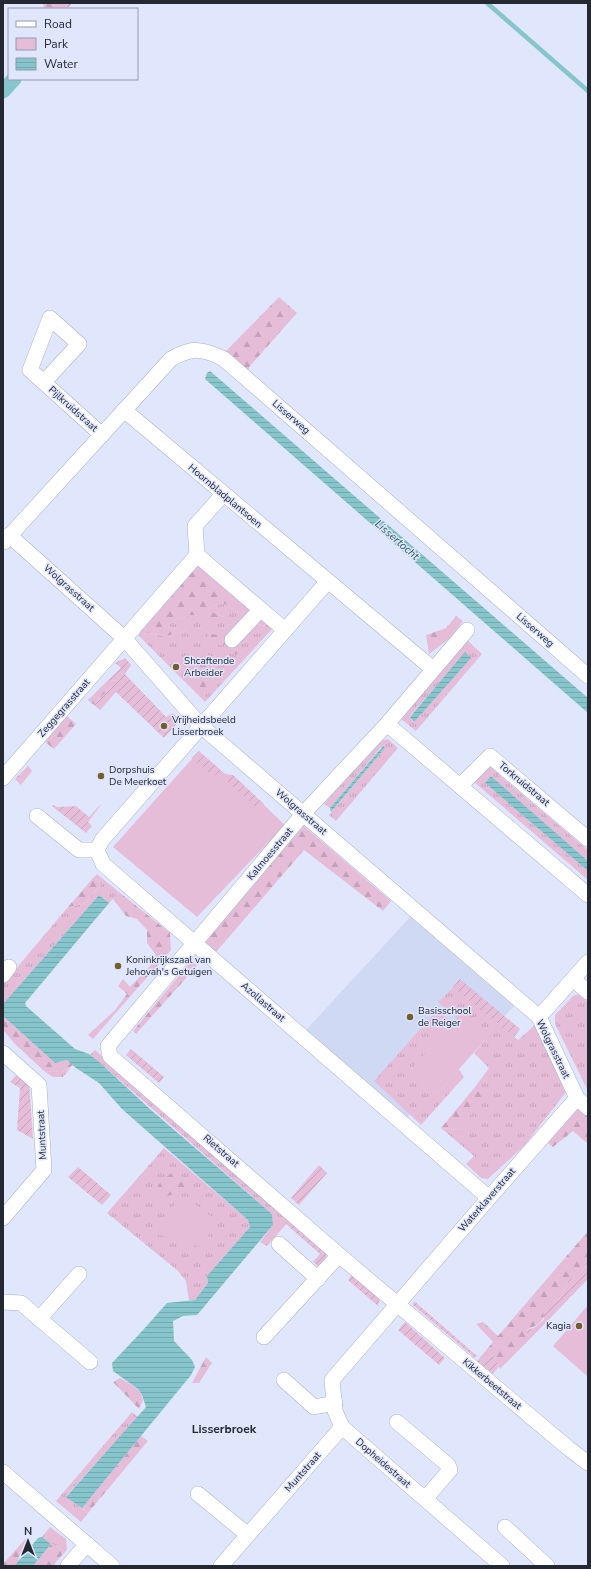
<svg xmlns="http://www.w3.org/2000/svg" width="591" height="1569" font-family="'Nunito Sans',sans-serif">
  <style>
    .built { fill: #d0d9f3 }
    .grass { fill: url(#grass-tufts); fill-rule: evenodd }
    .forest { fill: url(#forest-firs) }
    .park { fill: #e6bdd9 }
    .garden { fill: url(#garden-furrows) }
    .water { fill: url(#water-rules) }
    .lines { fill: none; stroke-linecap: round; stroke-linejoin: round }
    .stream { stroke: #85c5cb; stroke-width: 4.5 }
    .canal { stroke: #85c5cb; stroke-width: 15 }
    .minor-casing { stroke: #a8b1cb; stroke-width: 16 }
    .minor { stroke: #fff; stroke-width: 15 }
    .poi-dot { fill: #775c2e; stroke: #e0e7fd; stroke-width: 1.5 }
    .labels { text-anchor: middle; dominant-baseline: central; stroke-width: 3; stroke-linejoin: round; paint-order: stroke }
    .street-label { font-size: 10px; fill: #242832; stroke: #e0e7fd }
    .poi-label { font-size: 10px; fill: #242832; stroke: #e0e7fd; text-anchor: start }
    .water-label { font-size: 11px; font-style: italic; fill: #255b60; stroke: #e0e7fd }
    .quarter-label { font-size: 12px; font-weight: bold; fill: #242832; stroke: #e0e7fd }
  </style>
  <defs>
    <pattern id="grass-tufts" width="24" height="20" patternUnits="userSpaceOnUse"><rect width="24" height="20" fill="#e6bdd9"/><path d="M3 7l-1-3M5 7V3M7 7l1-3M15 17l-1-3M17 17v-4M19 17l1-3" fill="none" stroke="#c5a2bb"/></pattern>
    <pattern id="forest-firs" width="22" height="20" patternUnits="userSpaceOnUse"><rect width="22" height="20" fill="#e6bdd9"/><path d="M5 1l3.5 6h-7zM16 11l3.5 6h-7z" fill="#c5a2bb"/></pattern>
    <pattern id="garden-furrows" width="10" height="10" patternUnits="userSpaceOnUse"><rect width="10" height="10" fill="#e6bdd9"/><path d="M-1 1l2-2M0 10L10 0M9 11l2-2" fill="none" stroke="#c5a2bb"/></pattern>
    <pattern id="water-rules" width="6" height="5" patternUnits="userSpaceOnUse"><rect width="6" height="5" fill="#85c5cb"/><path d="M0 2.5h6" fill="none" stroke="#73a9af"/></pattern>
  </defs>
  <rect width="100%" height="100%" fill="#e0e7fd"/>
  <polygon class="built" points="412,915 516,1004 407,1118 305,1031"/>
  <g class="grass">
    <polygon points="223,603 262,626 269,624 273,628 205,702 139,636 143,625 148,633 165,636 186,631 162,626 189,615 226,618 204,609"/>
    <path d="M467,640l15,14 -66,77 -15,-12zM465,653l-51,69h-1l-3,-6z"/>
    <polygon points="388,739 398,748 336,821 329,815 385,748 382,746 330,808 324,804 380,741"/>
    <polygon points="490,764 500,770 499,775 588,850 588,861 491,776 485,783 588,871 588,880 473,781"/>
    <polygon points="97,874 119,892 109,903 99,895 3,1004 3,984 68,907 83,904 101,885 94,877"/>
    <polygon points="454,987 518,1040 535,1025 566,1092 524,1146 488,1179 481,1178 466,1164 474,1156 441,1128 461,1130 481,1095 475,1087 489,1068 474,1053 484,1041 438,1002"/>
    <polygon points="579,994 588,1002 588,1091 555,1024 555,1015 573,996"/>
    <polygon points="437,1010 453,1022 410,1071 437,1094 459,1069 464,1077 421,1125 374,1081"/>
    <polygon points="95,1050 290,1220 267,1246 260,1242 273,1225 272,1214 90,1054"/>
    <polygon points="71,1067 63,1077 53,1077 44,1071 63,1072"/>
    <polygon points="164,1148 248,1220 250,1227 207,1276 208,1283 195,1300 189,1300 186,1281 178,1271 107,1213"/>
    <polygon points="132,1412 138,1417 66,1496 88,1513 81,1522 56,1501"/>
    <polygon points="50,1527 66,1539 67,1550 63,1554 61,1548 51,1544 42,1537"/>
  </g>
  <g class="forest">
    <polygon points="43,3 72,3 67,9 44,9"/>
    <polygon points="279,297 297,313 250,366 247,372 224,353"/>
    <polygon points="197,562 269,624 262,626 223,603 205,609 228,619 189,615 163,626 187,631 166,636 148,633 143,625"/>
    <polygon points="456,616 463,621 449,639 429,654 426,635 446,628"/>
    <polygon points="203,626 211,634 231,637 234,648 244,648 244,654 231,654 225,644 218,645 209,638"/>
    <polygon points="208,648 206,696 190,685 186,673 199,653"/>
    <polygon points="117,680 94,705 88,700 107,681"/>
    <polygon points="67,716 76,724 54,749 45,742"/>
    <polygon points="28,766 32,771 21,785 15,779"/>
    <polygon points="304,826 391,901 383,911 304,850 216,952 204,941"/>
    <polygon points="94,877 101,885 83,904 68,907"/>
    <polygon points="119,892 170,933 171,950 93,1039 88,1035 115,1010 127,994 118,986 123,979 130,987 150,966 156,955 147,943 147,930 137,919 126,916 113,899"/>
    <polygon points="192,960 197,966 136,1034 133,1031"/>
    <polygon points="3,1016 55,1063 67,1060 73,1065 63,1072 44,1071 15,1044 4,1031"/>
    <polygon points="475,1087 482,1095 461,1130 441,1128"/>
    <polygon points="577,1107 588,1116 588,1144 573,1131 553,1147 548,1143"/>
    <polygon points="172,1172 195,1188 157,1199 158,1185"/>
    <path d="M588,1231v27l-5,13 -14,9 -10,20 -10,4c-5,15 -7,21 -24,26l5,9 -30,30 -6,-13 -17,5 16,-19 -17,-18 7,-2 15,14z"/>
    <polygon points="206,1357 212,1363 199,1383 192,1383"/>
    <path d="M120,1378c10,6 21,10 23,22l-4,9 -26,-27z"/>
    <polygon points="141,1436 148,1441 88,1513 82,1508"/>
    <polygon points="28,1536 32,1545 14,1566 3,1566 3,1564"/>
    <polygon points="51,1544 61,1548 63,1554 53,1566 33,1566"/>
  </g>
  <g class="park">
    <polygon points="198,752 225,774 233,775 285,825 197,917 113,847"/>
    <polygon points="457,1017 484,1041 437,1094 410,1071"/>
    <polygon points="183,1196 218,1221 200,1247 150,1232"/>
    <polygon points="588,1305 588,1377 553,1346"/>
  </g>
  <g class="garden">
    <polygon points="125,658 131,665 125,674 166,717 173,713 180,720 164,738 116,692 100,710 94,705 117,680 107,681 121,668 115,663"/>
    <polygon points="199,751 225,774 212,775 192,758"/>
    <polygon points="233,775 264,804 259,810 227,781"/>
    <polygon points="53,805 57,807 76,806 89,817 100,805 101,805 88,822 92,826 86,833 52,806"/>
    <polygon points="460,979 520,1029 514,1037 453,987"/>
    <polygon points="131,1049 164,1077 159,1083 126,1055"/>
    <polygon points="19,1072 29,1081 33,1139 17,1130 20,1088 10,1082"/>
    <polygon points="319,1165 327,1173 299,1205 291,1198"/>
    <polygon points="78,1167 111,1195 102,1205 68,1177"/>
    <polygon points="290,1220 326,1252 326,1260 320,1268 313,1262 320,1254 286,1224"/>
    <polygon points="588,1258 588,1279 530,1339 525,1330 534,1328 544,1320 543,1309 549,1304 559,1300 569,1280 583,1271"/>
    <polygon points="352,1275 380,1298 378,1306 348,1280"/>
    <polygon points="414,1301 477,1356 475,1358 413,1305"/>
    <polygon points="405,1322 445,1358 439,1365 398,1330"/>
    <polygon points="494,1356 499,1366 493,1374 477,1361"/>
  </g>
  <g class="water">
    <polygon points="210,371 588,698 588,713 205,379 207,373"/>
    <polygon points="465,652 471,658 414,722 410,717"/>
    <polygon points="383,746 385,748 331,812 330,808"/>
    <polygon points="491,776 588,861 588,871 485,783"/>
    <polygon points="99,895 109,903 25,1003 26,1006 75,1049 89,1054 97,1060 151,1110 272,1214 273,1225 197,1315 183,1316 173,1321 174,1341 192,1360 195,1367 191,1375 82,1508 66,1497 146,1407 142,1395 138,1389 113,1371 112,1363 144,1329 167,1303 195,1300 208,1283 207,1276 250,1227 248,1220 122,1109 99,1083 76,1068 67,1060 55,1063 3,1016 3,1004"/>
    <polygon points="42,1537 51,1544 33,1566 14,1566 38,1538"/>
  </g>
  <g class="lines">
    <polyline class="stream" points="487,3 588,91"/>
    <polyline class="canal" points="3,91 14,79"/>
    <g class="minor-casing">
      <g id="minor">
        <polyline points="44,382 79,344 50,318 30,370 102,435"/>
        <polyline points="124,410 433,669"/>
        <polyline points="9,535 124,638 201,726 539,1017 577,1098 588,1108"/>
        <path d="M4,542l167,-183c21,-12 31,-11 53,0l364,317"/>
        <polyline points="197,555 195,526 218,500"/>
        <polyline points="467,630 387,724 303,814 108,1046 110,1056 339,1255 568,1448 588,1463"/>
        <polyline points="232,640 260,610"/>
        <polyline points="387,724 588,895"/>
        <polyline points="3,778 197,555 285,630"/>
        <polyline points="461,785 490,756 588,839"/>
        <polyline points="37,816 79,850 97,850 103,864 489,1198"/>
        <polyline points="97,850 102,840 328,581"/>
        <polyline points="3,975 9,967"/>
        <polyline points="573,979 588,992"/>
        <polyline points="539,1017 588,962"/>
        <polyline points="3,1053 39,1085 44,1170 3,1218"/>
        <polyline points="279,1244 318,1279"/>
        <polyline points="3,1302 21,1303 90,1362"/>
        <polyline points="39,1319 79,1274"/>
        <polyline points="264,1337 339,1255"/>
        <polyline points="284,1380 314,1407 335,1403"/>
        <polyline points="397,1422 448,1465 450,1470 425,1499"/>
        <polyline points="342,1427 502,1566"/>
        <polyline points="3,1472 112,1566"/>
        <polyline points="198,1494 248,1535"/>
        <polyline points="505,1527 547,1566"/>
        <polyline points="68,1566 87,1544"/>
        <polyline points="221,1566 342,1427 335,1411 332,1380 489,1198 577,1098"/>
      </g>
    </g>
    <use href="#minor" class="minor"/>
  </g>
  <g class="poi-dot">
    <circle cx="176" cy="667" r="4"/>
    <circle cx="164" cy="726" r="4"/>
    <circle cx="101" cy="776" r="4"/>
    <circle cx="118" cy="966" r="4"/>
    <circle cx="410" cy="1017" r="4"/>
    <circle cx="579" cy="1326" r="4"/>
  </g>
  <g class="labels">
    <g class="street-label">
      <text transform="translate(73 409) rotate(42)">Pijlkruidstraat</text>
      <text transform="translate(291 417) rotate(41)">Lisserweg</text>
      <text transform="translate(225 496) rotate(40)">Hoornbladplantsoen</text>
      <text transform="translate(69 588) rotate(42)">Wolgrasstraat</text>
      <text transform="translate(535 630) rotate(41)">Lisserweg</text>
      <text transform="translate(64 708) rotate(-49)">Zeggegrasstraat</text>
      <text transform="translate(524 784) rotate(40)">Torkruidstraat</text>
      <text transform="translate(301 812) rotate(41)">Wolgrasstraat</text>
      <text transform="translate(270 854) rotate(-50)">Kalmoesstraat</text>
      <text transform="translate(263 1002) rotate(41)">Azollastraat</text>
      <text transform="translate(553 1049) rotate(64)">Wolgrasstraat</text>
      <text transform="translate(42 1135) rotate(-93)">Muntstraat</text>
      <text transform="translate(221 1151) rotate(41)">Rietstraat</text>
      <text transform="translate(487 1200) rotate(-49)">Waterklaverstraat</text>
      <text transform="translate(492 1384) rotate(40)">Kikkerbeetstraat</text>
      <text transform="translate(383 1463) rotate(41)">Dopheidestraat</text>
      <text transform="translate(303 1472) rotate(-49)">Muntstraat</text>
    </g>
    <g class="poi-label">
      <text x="184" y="661">Shcaftende<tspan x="184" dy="12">Arbeider</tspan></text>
      <text x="172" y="720">Vrijheidsbeeld<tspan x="172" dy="12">Lisserbroek</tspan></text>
      <text x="109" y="770">Dorpshuis<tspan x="109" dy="12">De Meerkoet</tspan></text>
      <text x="126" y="960">Koninkrijkszaal van<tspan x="126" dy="12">Jehovah's Getuigen</tspan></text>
      <text x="418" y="1011">Basisschool<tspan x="418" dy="12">de Reiger</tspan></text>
      <text x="571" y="1326" text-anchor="end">Kagia</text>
    </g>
    <g class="water-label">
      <text transform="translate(397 540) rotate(41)">Lissertocht</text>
    </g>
    <g class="quarter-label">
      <text x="224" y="1429">Lisserbroek</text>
    </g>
  </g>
  <rect width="591" height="1569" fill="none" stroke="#242832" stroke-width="8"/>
  <rect x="8" y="8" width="130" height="72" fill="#e0e7fd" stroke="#959bac"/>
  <rect x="16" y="21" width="20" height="6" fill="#ffffff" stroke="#959bac"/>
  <text x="44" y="28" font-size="12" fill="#242832">Road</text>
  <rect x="16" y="38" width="20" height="12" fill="#e6bdd9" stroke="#959bac"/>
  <text x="44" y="48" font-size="12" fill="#242832">Park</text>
  <rect x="16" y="58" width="20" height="12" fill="url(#water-rules)" stroke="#959bac"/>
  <text x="44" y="68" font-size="12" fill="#242832">Water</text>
  <g transform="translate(28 1541)" stroke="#e0e7fd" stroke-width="3" paint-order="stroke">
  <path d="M0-3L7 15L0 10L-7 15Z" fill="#242832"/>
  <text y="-6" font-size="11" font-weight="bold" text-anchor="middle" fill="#242832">N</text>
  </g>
</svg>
